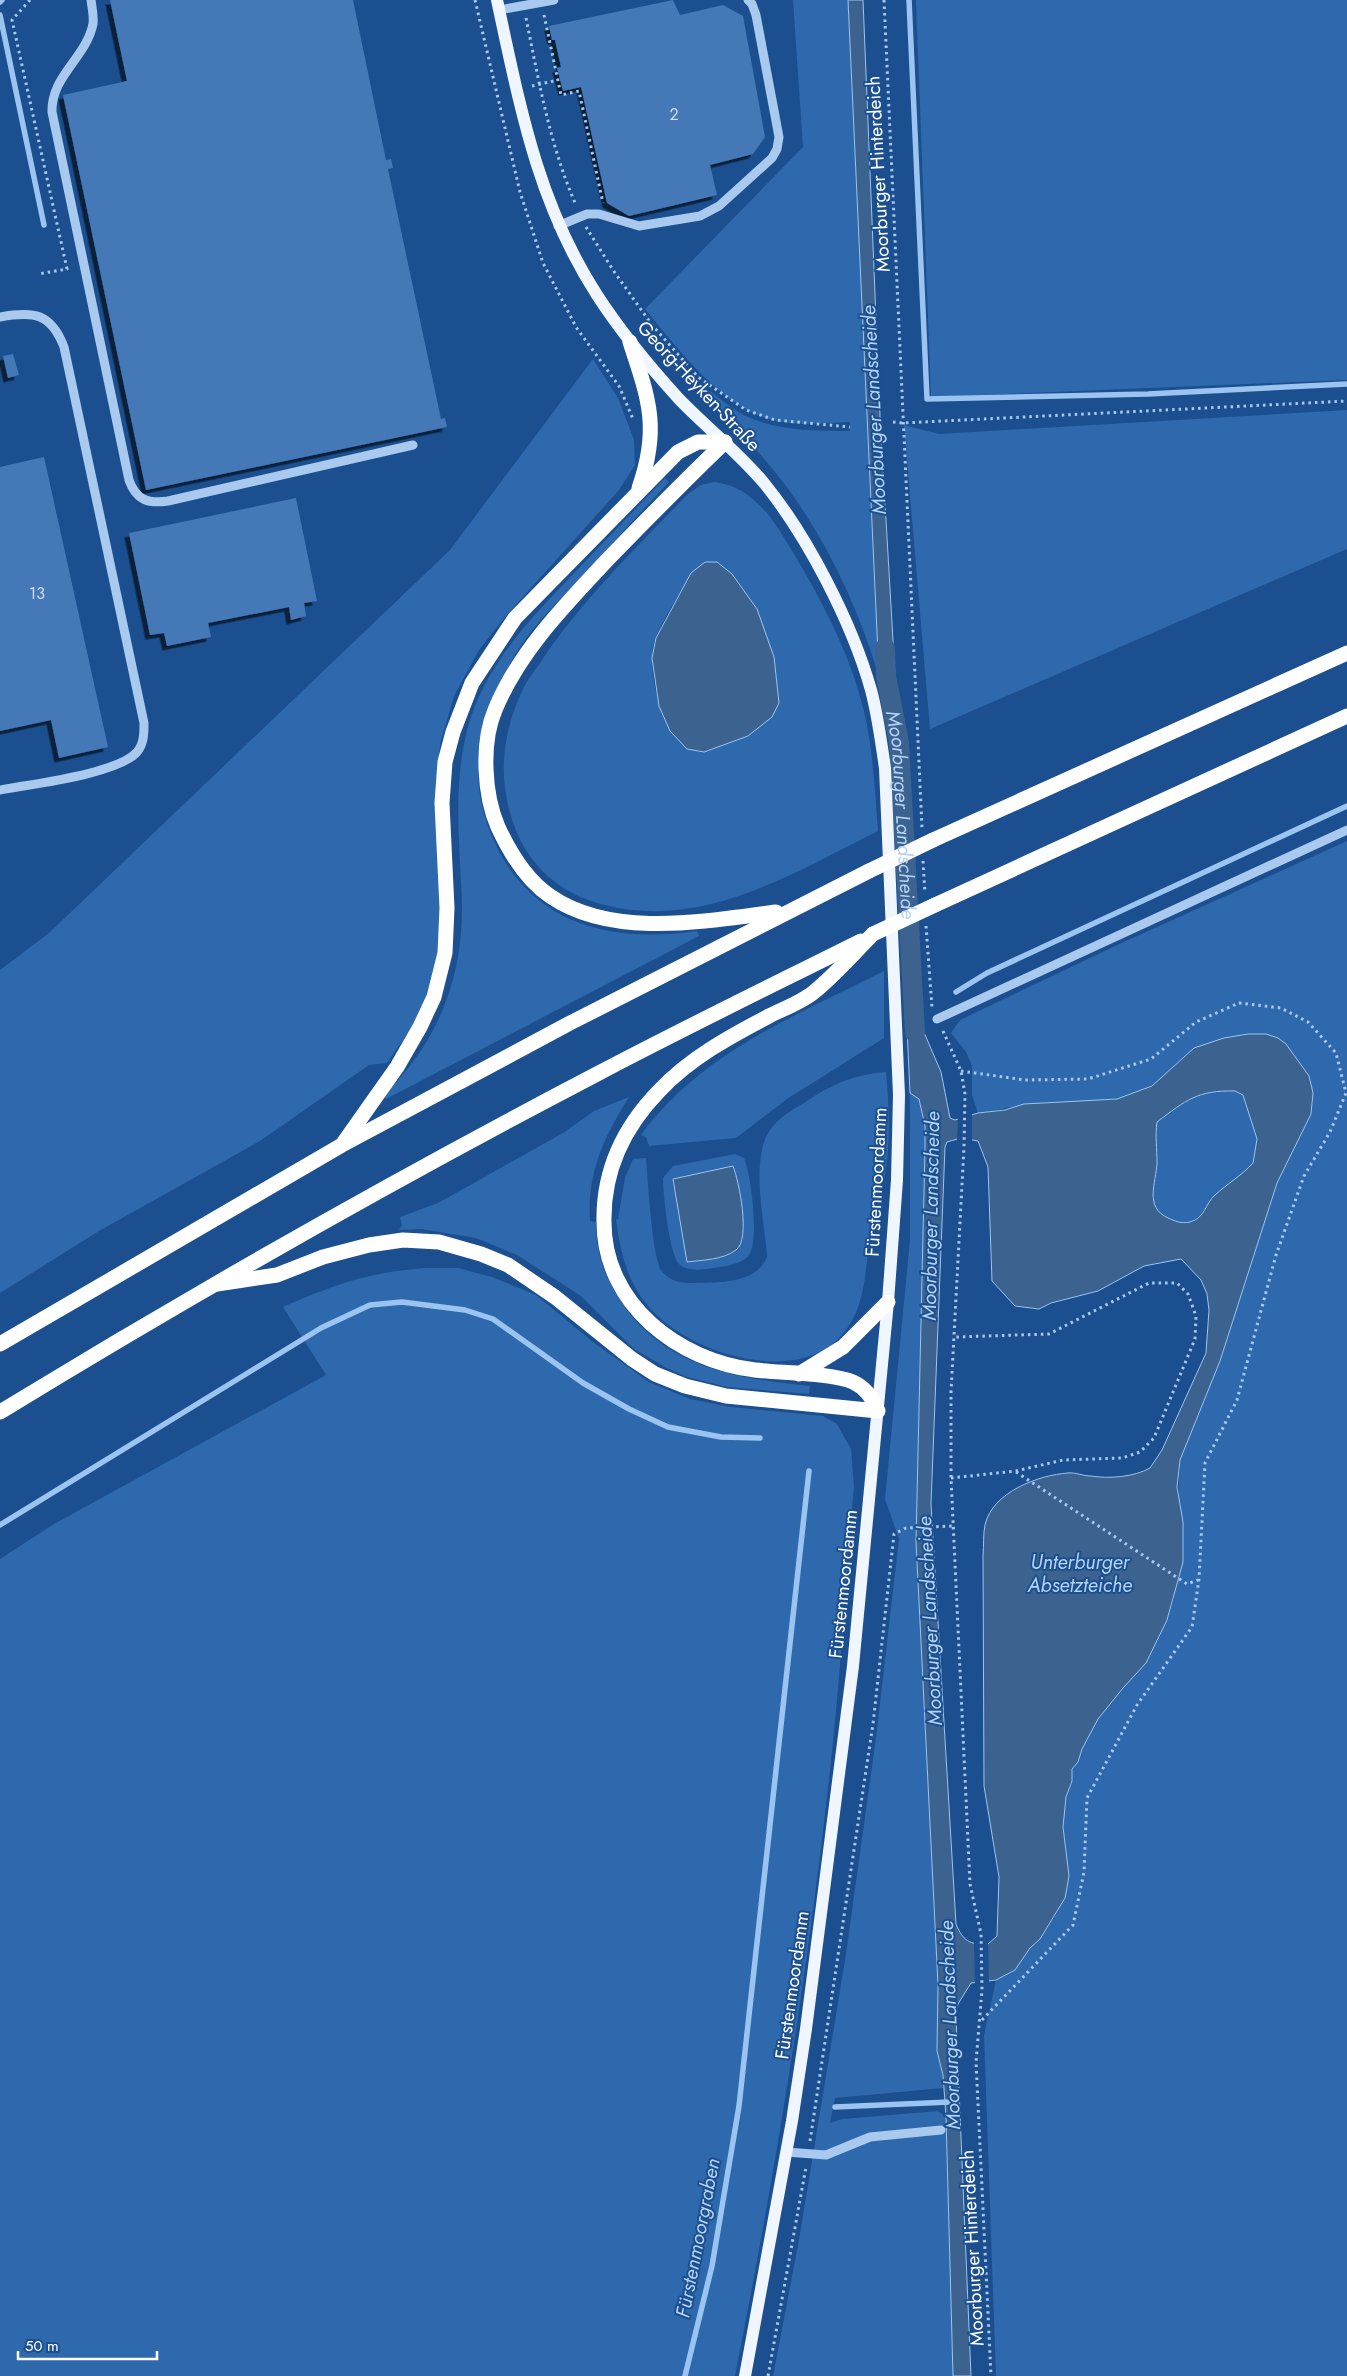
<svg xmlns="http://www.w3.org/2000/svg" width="1347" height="2376" font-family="Jost,sans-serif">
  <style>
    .green { fill: #2e69ad; fill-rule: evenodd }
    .water { fill: #3c6290; stroke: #9cc4f0; fill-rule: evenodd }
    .pier { fill: #1b4f8f }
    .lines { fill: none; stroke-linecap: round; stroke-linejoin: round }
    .stream { stroke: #9cc4f0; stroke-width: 5.5 }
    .canal { stroke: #3c6290; stroke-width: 20 }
    .building { fill: #4478b7; filter: url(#shadow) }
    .path { stroke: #a9c9ee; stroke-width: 3; stroke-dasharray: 2.5 4; stroke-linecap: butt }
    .minor { stroke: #a9c9ee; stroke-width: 9 }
    .major { stroke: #f0f6ff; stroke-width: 12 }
    .highway { stroke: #fff; stroke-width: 15 }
    .highway-bridge { stroke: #fff; stroke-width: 15 }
    .labels { text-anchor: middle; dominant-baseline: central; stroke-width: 4; stroke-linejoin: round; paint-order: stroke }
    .number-label { font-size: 16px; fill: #d0dded }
    .street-label { font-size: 19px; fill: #fff; stroke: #1b4f8f }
    .water-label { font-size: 20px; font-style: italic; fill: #b5d3f5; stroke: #1b4f8f }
  </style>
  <defs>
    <filter id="shadow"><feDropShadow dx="-4.5" dy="4.5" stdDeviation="0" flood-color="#0009"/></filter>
  </defs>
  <rect width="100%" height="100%" fill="#1b4f8f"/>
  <g class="green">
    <path d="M793,0h55l31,676c-25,-81 -63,-159 -119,-222 -19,-22 -41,-42 -61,-63l3,-6c13,9 25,20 38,28 33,18 73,18 110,18v-9c-25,1 -49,4 -73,-1 -53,-10 -99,-72 -132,-112l158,-162z"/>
    <polygon points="916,0 1347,0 1347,380 931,397"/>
    <polygon points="593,359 618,398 634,440 635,465 619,490 504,618 479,650 454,696 440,744 436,809 441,936 434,973 418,1019 387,1063 369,1065 260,1141 99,1231 0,1293 0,970 49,933 450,550"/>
    <polygon points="1347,410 1347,549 930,729 904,425 939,434"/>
    <path d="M665,478l4,4c-31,33 -62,67 -92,100 -22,22 -45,45 -61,71 -13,21 -19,44 -25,67 -4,13 -10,27 -12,40 -3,25 3,51 12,74 37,90 118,110 206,97l2,5 -313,163 -3,-3c62,-61 84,-130 78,-215 -3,-55 -7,-108 9,-161 19,-60 64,-105 106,-149 30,-31 59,-62 89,-93z"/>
    <path d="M714,482c17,2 31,9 43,21 14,12 24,30 34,46 30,50 59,104 73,162 9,39 11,80 14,120 -89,44 -180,103 -284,71 -35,-11 -62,-35 -77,-69 -20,-48 -17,-98 7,-146 5,-10 14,-20 20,-30 41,-60 94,-111 144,-163l13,-9zM691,573l-21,158c-11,-25 -25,-67 -14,-94 9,-22 24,-43 35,-64z"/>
    <path d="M1347,841v1535h-351l-12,-341 12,-55 19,-10 15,-22 10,-9 18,-28 11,-35 -6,-49 3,-30 6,-16v-11l6,-8 4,-13 16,-30 25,-31 23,-25 21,-43 7,-22 6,-138 40,-99 57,-178 28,-58 8,-23 -4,-26 -104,-31c-25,6 -37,34 -61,45 -34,16 -73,11 -109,14 -19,1 -38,7 -57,9l-6,-18v-29l-6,-14 -15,-19 9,-13 153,-73z"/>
    <path d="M884,971v67l-97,61 -51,39 -87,8 -3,-9 -5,-2c61,-83 154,-119 243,-164z"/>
    <path d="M886,1072c3,33 5,69 -1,102 -2,17 -10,34 -13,51 -8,39 -3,80 -31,111 -46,51 -154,17 -193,-30 -21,-25 -28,-55 -32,-87h2l7,-41 8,-19 13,-1c2,22 6,96 15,112 6,9 17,13 27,13 27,-1 67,3 79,-26 -2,-36 -19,-102 6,-131 9,-11 23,-18 34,-25 27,-18 46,-26 79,-29z"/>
    <path d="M1235,1090l8,5 14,44 -4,25c-12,12 -26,20 -38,31 -10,9 -11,23 -26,27 -8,2 -14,-1 -22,-4 -23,-11 -11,-35 -10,-55 0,-14 -2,-27 0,-41 29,-22 41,-32 78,-32z"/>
    <polygon points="910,1093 919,1099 925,1126 925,1147 916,1541 938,1985 937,2051 943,2075 943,2088 835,2098 830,2123 842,2119 938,2111 946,2117 953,2376 773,2376 799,2240 846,1954 876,1738 899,1539 885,1499 910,1240"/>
    <path d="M629,1097c-25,40 -42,75 -39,124l6,1c0,29 8,54 24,78 42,67 118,79 190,86l-1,8 -82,-7 -40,-10 -20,-9 -33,-19 -53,-53 -64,-41 -41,-17 -55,-9 -22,1 3,-5 -2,-8 38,-14 125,-70 31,-22z"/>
    <path d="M735,1154l9,4c7,16 15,79 6,95 -5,10 -20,12 -30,14 -12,2 -31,6 -41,-3 -10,-10 -16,-71 -16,-86l10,-12z"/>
    <path d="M426,1268h32l34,9 44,18 57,47 56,40 41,17 41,8 92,9 14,8 14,25 3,37c-8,92 -13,184 -23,275 -22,206 -56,412 -96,615h-735v-817l54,-35 272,-149 -43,-68c52,-23 87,-35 143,-39z"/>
  </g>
  <g class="water">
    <polygon points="848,0 863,0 880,416 895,675 879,676"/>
    <polygon points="705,562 717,562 732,574 757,609 774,657 779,703 772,717 748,736 704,752 687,749 670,731 659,706 652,658 656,638 691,573"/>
    <path d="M906,1007h15l2,23 18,42 9,46 5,2 23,-7 27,-3 19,-6 93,-5 35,-13 42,-38 30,-10 24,-4h18l12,4 8,6 23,32 4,17 -2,21 -34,69 -57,178 -40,99 -3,27 6,35v40l-16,58 -21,43 -23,25 -25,31 -16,30 -4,13 -6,7v12l-6,16 -3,30 6,49 -4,22 -25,41 -10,9 -15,22 -19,10 -25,3 -13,21 -2,13 15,359h-18l-7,-259 -3,-42 -6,-24 1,-66 -22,-444 9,-394v-21l-6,-27 -9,-6zM1235,1091l8,4 14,44 -4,24c-12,13 -26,21 -38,32 -10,9 -10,23 -25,27 -9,2 -15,-1 -22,-4 -24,-11 -12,-35 -11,-55 0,-14 -2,-27 0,-41 29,-22 41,-32 78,-31zM961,1138l17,3 10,26 4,114 23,25 24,3 12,-6 47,-12 46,-25 37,-7 20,21 6,14 2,16 -3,43 -44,97 -12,18c-16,9 -41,11 -59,8 -8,0 -16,-4 -23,-3 -29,2 -76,19 -83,52 -2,9 -1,20 -2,30l1,231 15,91 -2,59 -10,9c-18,-1 -24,-4 -31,-21l-25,-420 14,-357 2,-5z"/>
    <path d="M733,1166c6,15 18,73 3,84 -13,10 -34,10 -49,12l-14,-83z"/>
  </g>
  <g class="pier">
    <polygon points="972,1112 972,1141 957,1141 958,1116"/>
    <polygon points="974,1942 988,1942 989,1983 975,1985"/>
  </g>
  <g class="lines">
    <g class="stream">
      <polyline points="909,0 927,399 1148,394 1347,384"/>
      <polyline points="0,2 2,0"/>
      <polyline points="0,15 44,225"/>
      <polyline points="956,992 987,973 1347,806"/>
      <polyline points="0,1525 321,1328 370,1305 402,1302 465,1310 493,1319 583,1383 629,1409 668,1427 721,1437 760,1438"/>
      <polyline points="835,2107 950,2102"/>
      <polyline points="685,2376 712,2266 739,2106 809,1471"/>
    </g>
    <path class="canal" id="s1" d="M885,648l1,28 13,67 16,290"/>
  </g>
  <g class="building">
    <polygon points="110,0 353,0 386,160 391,159 393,168 388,169 441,419 445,418 447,427 146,490 63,95 127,81"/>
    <polygon points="673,0 680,15 723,5 743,16 765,137 753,154 710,165 717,195 629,216 607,203 581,87 563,91 557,68 561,67 555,40 552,40 549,26"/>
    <polygon points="13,354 19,375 8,378 3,356"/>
    <polygon points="44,457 108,747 59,758 51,720 0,731 0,467"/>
    <polygon points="296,498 317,601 304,603 306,616 291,620 289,607 208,623 211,637 167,646 164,633 150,635 129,533"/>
  </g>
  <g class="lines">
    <g class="path">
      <polyline points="30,0 12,20 67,269 38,274"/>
      <polyline points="475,0 520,192 543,263 576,327 619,386 633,419"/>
      <polyline points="884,0 922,828"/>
      <polyline points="544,15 561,95 579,91 603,203"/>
      <path d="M526,18c13,64 24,128 50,187"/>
      <polyline points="532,86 558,80"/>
      <polyline points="586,227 613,270 652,325 698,377 746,410 775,420 850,427"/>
      <polyline points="893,422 903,423 1347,401"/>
      <polyline points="923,861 925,893"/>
      <polyline points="926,926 932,1007"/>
      <polyline points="943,1031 961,1071 965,1094 964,1147 951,1392 951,1478 970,1884 981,1934 982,1990 976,2062 991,2376"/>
      <polyline points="961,1071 1025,1080 1088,1079 1151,1059 1196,1022 1239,1003 1281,1008 1308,1022 1336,1053 1346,1093 1330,1132 1304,1176 1276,1255 1237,1400 1205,1463 1199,1579 1192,1627 1137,1705 1087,1798 1084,1872 1073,1925 980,2022"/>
      <polyline points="1016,1472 1187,1584 1198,1580"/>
      <polyline points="951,1478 1016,1471 1063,1460 1122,1458 1140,1452 1154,1438 1195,1339 1196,1316 1188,1294 1177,1283 1149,1283 1049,1334 955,1337"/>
      <polyline points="810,2141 873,1724 894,1534 906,1528 953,1526"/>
      <polyline points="768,2376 806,2167"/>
    </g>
    <g class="minor">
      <path d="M91,0c1,8 3,16 2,24 -7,34 -42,52 -41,88l77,368c7,20 19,24 39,21l245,-56"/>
      <polyline points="499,10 554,0"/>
      <polyline points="558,226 587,214 599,214 639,226 700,216 719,206 772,158 777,149 779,137 756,15 752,4 748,0"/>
      <path d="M0,317c34,-6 51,-4 64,30l80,376c0,10 0,21 -7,29 -19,22 -106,32 -137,38"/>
      <polyline points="937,1019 1347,830"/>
      <polyline points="786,2152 826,2155 870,2137 941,2130"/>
    </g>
    <path class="major" d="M497,0c23,106 40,202 100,295 24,37 52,71 82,104 28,29 59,53 85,84 44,54 88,140 107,207 7,26 10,52 14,78l14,327 -2,85 -9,122 -35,364 -47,363 -14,92 -47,255"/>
    <g class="highway">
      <path d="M630,342c19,57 30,87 9,146"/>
      <path d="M725,442c-40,38 -78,77 -116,116 -43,46 -90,93 -114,152 -14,33 -11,85 3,117 12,26 28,53 52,69 62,43 157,25 226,16"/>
      <polyline points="933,840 1347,653"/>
      <polyline points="935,905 1347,716"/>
      <polyline points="344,1142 397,1067 420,1027 434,997 445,953 447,908 442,803 445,762 453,732 472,683 515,618 678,452 698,442 725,442"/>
      <path d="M217,1284l60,-9 46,-18 46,-12 34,-5 36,2 42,12 27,11 47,32 77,62 23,15 30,12 41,10 152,15c-5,-13 -12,-23 -25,-29 -20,-9 -73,-9 -98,-12 -77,-9 -151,-66 -151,-148 -1,-51 20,-95 55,-131 31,-33 70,-54 110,-75 14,-7 33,-14 45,-24 21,-17 40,-39 59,-58"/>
      <polyline points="0,1344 342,1145 572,1022 869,871"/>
      <polyline points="799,1374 843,1347 888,1302"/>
      <path d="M0,1412c195,-119 394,-232 597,-338 87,-46 176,-89 264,-133"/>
    </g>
    <g class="highway-bridge">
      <polyline points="869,871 933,840"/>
      <polyline points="873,934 935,905"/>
    </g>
  </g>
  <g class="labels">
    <g class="number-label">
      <text x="674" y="114">2</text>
      <text x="37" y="593">13</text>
    </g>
    <g class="street-label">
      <text transform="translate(878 174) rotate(-93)">Moorburger Hinterdeich</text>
      <text transform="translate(699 386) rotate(47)">Georg-Heyken-Straße</text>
      <text transform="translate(876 1182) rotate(-87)">Fürstenmoordamm</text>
      <text transform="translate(843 1584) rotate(-84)">Fürstenmoordamm</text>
      <text transform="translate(792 1985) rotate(-82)">Fürstenmoordamm</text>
      <text transform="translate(972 2248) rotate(-93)">Moorburger Hinterdeich</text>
    </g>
    <g class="water-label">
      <text transform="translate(874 410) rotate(-93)">Moorburger Landscheide</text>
      <text stroke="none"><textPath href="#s1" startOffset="168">Moorburger Landscheide</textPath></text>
      <text transform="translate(931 1216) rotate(-89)">Moorburger Landscheide</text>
      <text x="1080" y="1562">Unterburger<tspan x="1080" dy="23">Absetzteiche</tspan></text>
      <text transform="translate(930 1621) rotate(-93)">Moorburger Landscheide</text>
      <text transform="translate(950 2025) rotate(-92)">Moorburger Landscheide</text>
      <text transform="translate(698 2238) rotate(-79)">Fürstenmoorgraben</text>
    </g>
  </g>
  <path d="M18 2351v8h139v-8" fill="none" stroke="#ffffff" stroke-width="2.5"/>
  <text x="25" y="2351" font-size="15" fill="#ffffff" stroke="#1b4f8f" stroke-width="4" paint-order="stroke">50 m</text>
</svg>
